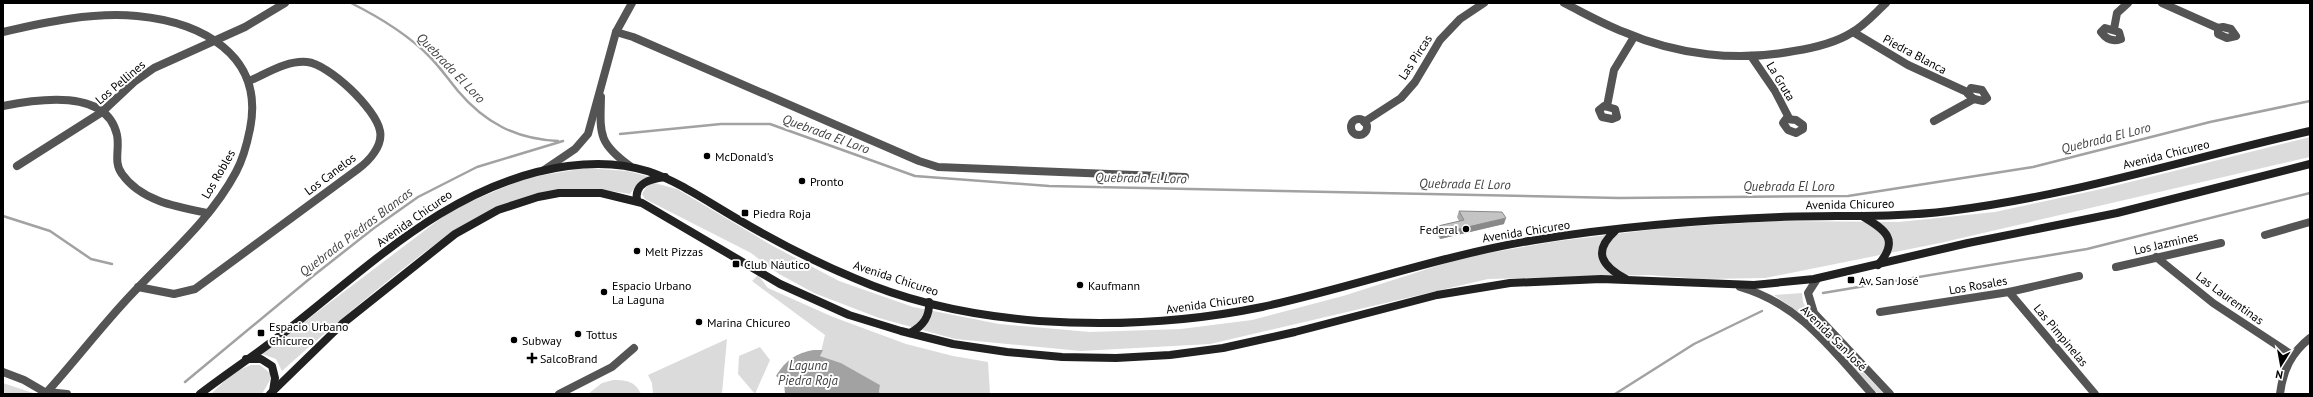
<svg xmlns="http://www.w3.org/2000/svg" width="2313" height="397" font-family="'PT Sans',sans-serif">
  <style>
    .green { fill: #dbdbdb }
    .water { fill: #a2a2a2 }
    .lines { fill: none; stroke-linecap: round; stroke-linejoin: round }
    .stream { stroke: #a2a2a2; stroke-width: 2.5 }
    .street { stroke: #545454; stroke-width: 8 }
    .secondary { stroke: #212121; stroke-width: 8 }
    .wall { fill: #a9a9a9 }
    .shaded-wall { fill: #898989 }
    .building { fill: #c4c4c4; stroke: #898989 }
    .poi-dot { fill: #000; stroke: #fff; stroke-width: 1.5 }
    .labels { text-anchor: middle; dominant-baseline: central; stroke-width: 4; stroke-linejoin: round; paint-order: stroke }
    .street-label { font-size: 12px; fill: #000; stroke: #fff }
    .poi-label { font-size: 12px; fill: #000; stroke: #fff; text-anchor: start }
    .water-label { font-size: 13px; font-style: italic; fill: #434343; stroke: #fff }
  </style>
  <rect width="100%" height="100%" fill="#fff"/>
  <g class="green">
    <polygon points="2310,137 2310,157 1940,243 1765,278 1703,279 1648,275 1488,279 1210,344 1081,351 955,339 879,318 814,293 779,274 751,253 645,199 642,194 646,187 654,183 677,189 771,245 839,281 913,307 999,324 1090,332 1181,329 1252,320 1343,296 1465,257 1558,241 1665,228 1776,221 1899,222 1995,212 2106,188"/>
    <path d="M586,168l41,3 24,6 -14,7 -7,10c-106,-21 -173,31 -251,94 -33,27 -65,54 -97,83l-6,-12 -14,-5 191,-145 73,-31z"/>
    <polygon points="758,275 768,288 833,317 906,344 953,356 988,362 990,394 881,394 879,392 880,385 841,363 820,356 825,335 752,281"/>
    <polygon points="1802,293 1803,302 1811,317 1884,394 1878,394 1804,316 1774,295"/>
    <polygon points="727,339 722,393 653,394 652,383 648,375"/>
    <polygon points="760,347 770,360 755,394 738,374 739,356"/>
    <polygon points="251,365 260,365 270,373 270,380 262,394 211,394 234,372"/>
    <path d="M613,380c13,0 22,1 28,14h-53l14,-11z"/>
    <polygon points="3,383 36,394 3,394"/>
  </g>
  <path class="water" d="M814,350h9l-3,6 21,7 39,22 -1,7 2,2h-96l-1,-12 -8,-6c10,-16 20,-23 38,-26z"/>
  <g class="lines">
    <g class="stream">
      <path d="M351,3c28,14 56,31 78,53 11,11 19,23 29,35 27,32 58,48 100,50"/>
      <polyline points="620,134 721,124 770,124 915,176 1049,186 1619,198 1848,196 2033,167 2210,122 2310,101"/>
      <polyline points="3,216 50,231 91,259 112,264"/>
      <polyline points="1823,293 2087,249 2310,193"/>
      <polyline points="185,382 313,276 374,228 418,197 477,167 563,141"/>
      <polyline points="1615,394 1694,344 1762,311"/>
    </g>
    <g class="street">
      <path d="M1564,3c20,10 39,21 60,29 53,23 113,30 170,19 19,-3 41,-8 57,-18 14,-8 24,-20 35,-30"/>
      <polyline points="2162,3 2218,28"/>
      <polygon points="2223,27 2231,29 2236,36 2227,38 2218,34 2218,28"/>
      <path d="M2105,28l14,4 2,7c-8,3 -15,0 -20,-7z"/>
      <polyline points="2114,29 2117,13 2128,3"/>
      <path d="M3,32c43,-10 89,-20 134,-16 63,6 128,38 113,113 -3,15 -7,30 -14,43 -26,49 -70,85 -107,125 -29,31 -54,64 -82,95"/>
      <polyline points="616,32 633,37 919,161 938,167 1185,177"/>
      <polyline points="1853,32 1908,65 1967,92"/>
      <polyline points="1751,56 1775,91 1789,118"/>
      <polygon points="1971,88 1982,90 1987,98 1983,101 1974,99 1968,94"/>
      <path d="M601,97c-1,37 -3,46 29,69"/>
      <path d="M3,106c34,-7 104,-18 114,29 3,14 -4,27 5,39 19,27 55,33 86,39"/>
      <polygon points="1604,106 1615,109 1617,117 1612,119 1602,117 1599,110"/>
      <polyline points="1607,106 1614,70 1634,37"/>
      <polygon points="1786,119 1796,120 1803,125 1803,129 1796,133 1788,130 1783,123"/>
      <circle cx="1359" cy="127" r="8"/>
      <polyline points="1934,121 1974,99"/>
      <polyline points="1364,122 1401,98 1415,82 1440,40 1460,19 1484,3"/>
      <polyline points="17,166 102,112 134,82 154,68 245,27 285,3"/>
      <polyline points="544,170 575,149 588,134 616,32 632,3"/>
      <polyline points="2265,235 2310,222"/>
      <polyline points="2156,257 2213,303 2292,355"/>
      <polyline points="2116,267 2221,243"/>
      <polyline points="1817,279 1808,293 1814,313 1890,394"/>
      <path d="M138,287l36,7 21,-5 163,-120c11,-8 25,-23 22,-38 -4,-22 -51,-67 -73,-69 -20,-2 -41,12 -58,19"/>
      <path d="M1740,287c60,17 92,63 132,107"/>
      <polyline points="2009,292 2095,394"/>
      <polyline points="1880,312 2009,292 2079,276"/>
      <polyline points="3,372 24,380 48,394"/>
      <polyline points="47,392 67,394"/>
      <polyline points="559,394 612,367 634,348"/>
      <path d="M2280,394c3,-24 11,-41 30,-56"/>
    </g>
    <g class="secondary">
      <path d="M637,201c-3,-18 13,-22 28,-24"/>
      <path d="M1862,216c24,14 38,24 16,49"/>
      <path d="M1615,231c-23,21 -13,35 11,48"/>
      <path d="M910,333c13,-7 20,-16 19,-31"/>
      <polyline points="246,359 261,359 272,366 275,378 273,391"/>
      <path d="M200,394c30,-23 61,-43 90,-66 85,-67 166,-147 278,-162 75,-10 105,15 166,51 39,23 79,44 120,61 59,26 122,38 185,43 75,5 150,1 223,-14 92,-20 180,-52 273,-67 81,-13 163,-20 245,-23 57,-2 113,1 169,-6 122,-15 241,-53 361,-80"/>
      <polyline points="270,394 342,324 455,234 498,210 538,197 559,193 601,193 642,203 780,284 849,315 901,331 953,344 1007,352 1062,357 1116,358 1170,355 1223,348 1295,332 1437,295 1510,283 1601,279 1754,285 1814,279 1968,243 2117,213 2310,164"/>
    </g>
  </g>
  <polygon class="wall" points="1459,211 1504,224 1440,239 1436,232 1438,226 1459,221 1457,217"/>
  <polygon class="shaded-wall" points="1506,218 1504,224 1440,239 1442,233"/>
  <polygon class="building" points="1459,211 1502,212 1506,218 1442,233 1438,226 1464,220"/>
  <g class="poi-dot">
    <circle cx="707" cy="156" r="4"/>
    <circle cx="802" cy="181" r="4"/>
    <rect x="741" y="209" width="8" height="8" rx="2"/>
    <circle cx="1466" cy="229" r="4"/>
    <circle cx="637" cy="251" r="4"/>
    <rect x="732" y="260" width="8" height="8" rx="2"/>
    <rect x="1847" y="276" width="8" height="8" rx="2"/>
    <circle cx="1080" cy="285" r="4"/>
    <circle cx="604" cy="292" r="4"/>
    <circle cx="699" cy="322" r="4"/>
    <rect x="257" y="329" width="8" height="8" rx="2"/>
    <circle cx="578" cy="334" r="4"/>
    <circle cx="514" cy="340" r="4"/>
    <path d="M530 352h4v4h4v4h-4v4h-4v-4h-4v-4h4z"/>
  </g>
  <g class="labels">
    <g class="street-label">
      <text transform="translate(1915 54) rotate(28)">Piedra Blanca</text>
      <text transform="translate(1415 57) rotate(-57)">Las Pircas</text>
      <text transform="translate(1781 81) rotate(59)">La Gruta</text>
      <text transform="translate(120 82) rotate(-40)">Los Pellines</text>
      <text transform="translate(2166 154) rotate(-14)">Avenida Chicureo</text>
      <text transform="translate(218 174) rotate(-60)">Los Robles</text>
      <text transform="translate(330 174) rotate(-37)">Los Canelos</text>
      <text transform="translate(1850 204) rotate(-1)">Avenida Chicureo</text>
      <text transform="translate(414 218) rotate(-35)">Avenida Chicureo</text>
      <text transform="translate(1526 231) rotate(-9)">Avenida Chicureo</text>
      <text transform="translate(2166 243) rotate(-13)">Los Jazmines</text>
      <text transform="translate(896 278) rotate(18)">Avenida Chicureo</text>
      <text transform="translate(1978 285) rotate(-10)">Los Rosales</text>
      <text transform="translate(2230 298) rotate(36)">Las Laurentinas</text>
      <text transform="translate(1210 303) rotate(-8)">Avenida Chicureo</text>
      <text transform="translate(2061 335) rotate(50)">Las Pimpinelas</text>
      <text transform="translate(1834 338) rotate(45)">Avenida San José</text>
    </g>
    <g class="poi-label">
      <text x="715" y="156">McDonald's</text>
      <text x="810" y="181">Pronto</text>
      <text x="753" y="213">Piedra Roja</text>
      <text x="1458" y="229" text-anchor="end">Federal</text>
      <text x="645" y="251">Melt Pizzas</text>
      <text x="744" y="264">Club Náutico</text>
      <text x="1859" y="280">Av. San José</text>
      <text x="612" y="285">Espacio Urbano<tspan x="612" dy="14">La Laguna</tspan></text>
      <text x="1088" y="285">Kaufmann</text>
      <text x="707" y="322">Marina Chicureo</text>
      <text x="269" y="326">Espacio Urbano<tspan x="269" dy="14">Chicureo</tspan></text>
      <text x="586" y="334">Tottus</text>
      <text x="522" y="340">Subway</text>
      <text x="540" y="358">SalcoBrand</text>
    </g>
    <g class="water-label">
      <text transform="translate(451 68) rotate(46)">Quebrada El Loro</text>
      <text transform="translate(826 134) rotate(20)">Quebrada El Loro</text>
      <text transform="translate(2106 138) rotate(-14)">Quebrada El Loro</text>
      <text transform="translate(1141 178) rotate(1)">Quebrada El Loro</text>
      <text transform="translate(1465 184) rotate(1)">Quebrada El Loro</text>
      <text x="1789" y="186">Quebrada El Loro</text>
      <text transform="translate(356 232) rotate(-37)">Quebrada Piedras Blancas</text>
      <text x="808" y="365">Laguna<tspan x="808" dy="15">Piedra Roja</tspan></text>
    </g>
  </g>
  <rect width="2313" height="397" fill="none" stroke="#000000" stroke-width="8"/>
  <g transform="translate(2281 365) rotate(191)" stroke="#ffffff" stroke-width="3" paint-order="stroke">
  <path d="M0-3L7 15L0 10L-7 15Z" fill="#000000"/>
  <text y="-6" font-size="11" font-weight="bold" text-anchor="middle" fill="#000000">N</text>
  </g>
</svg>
